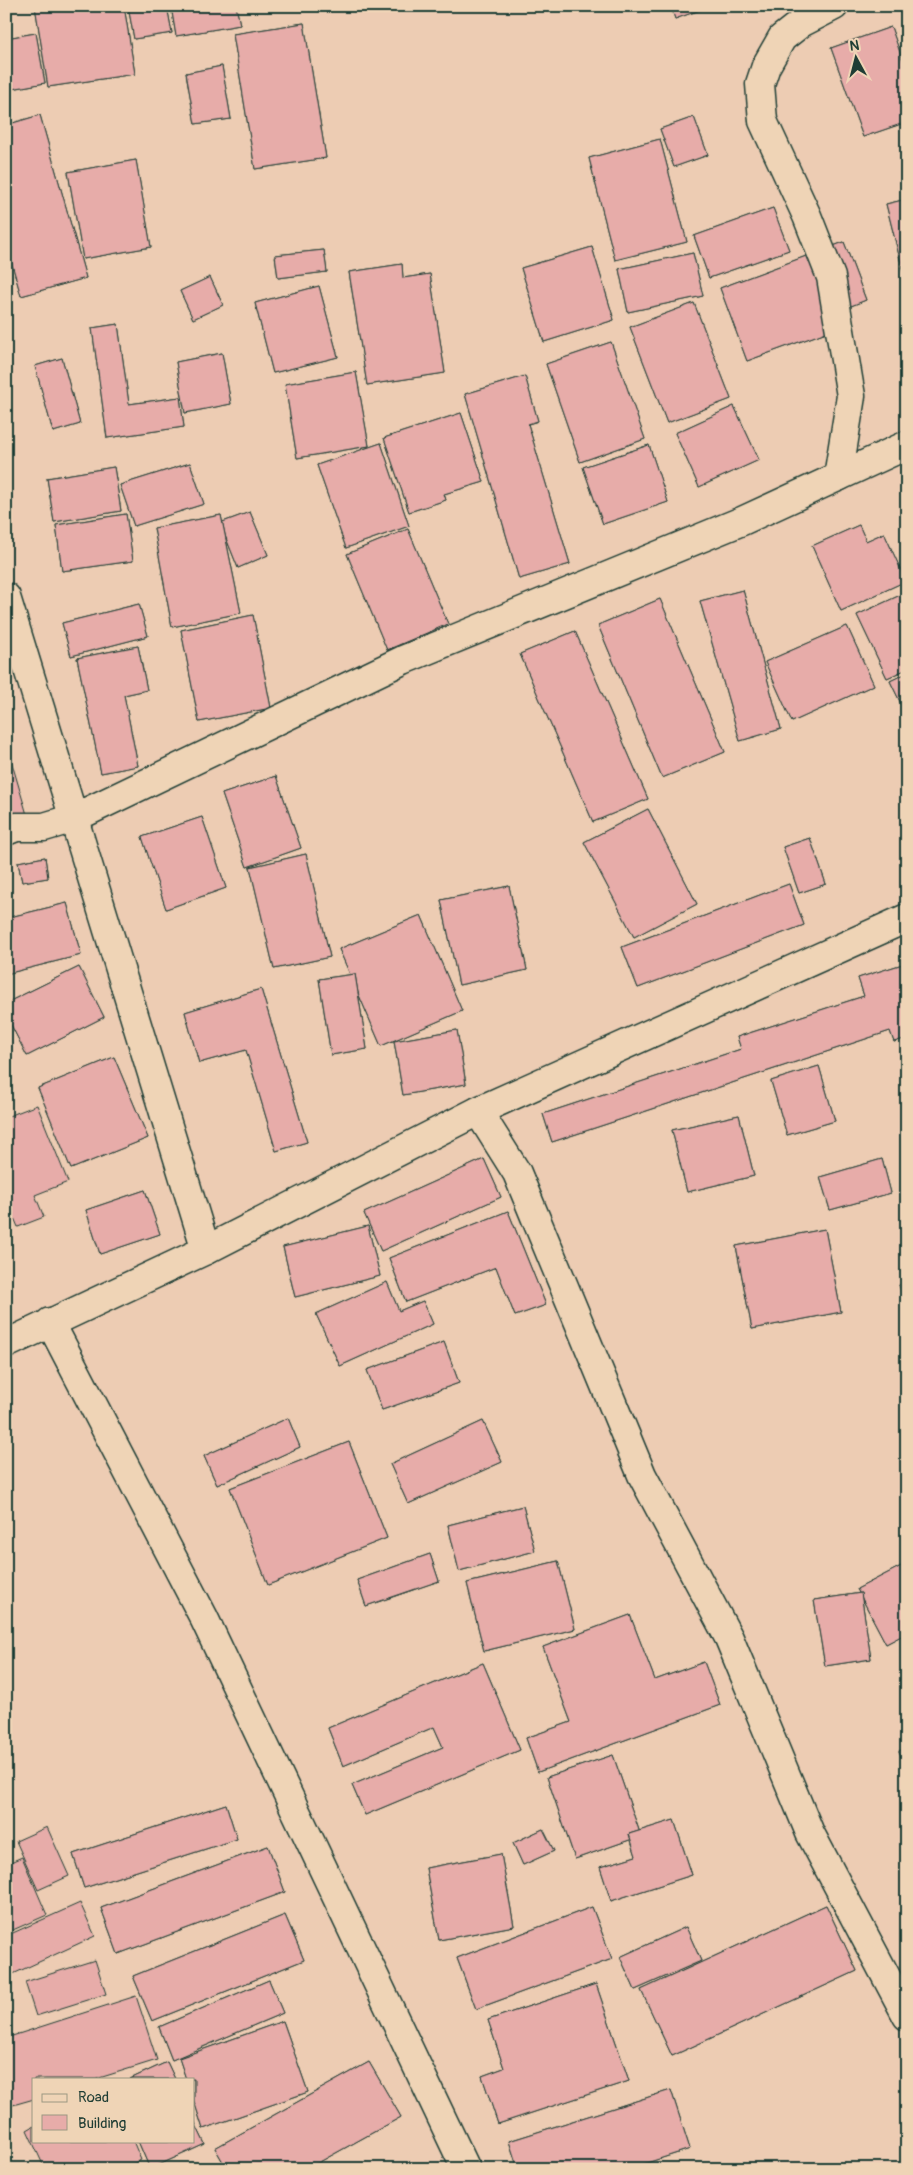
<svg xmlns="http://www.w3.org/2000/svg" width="913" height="2175" font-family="Pangolin,sans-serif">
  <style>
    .building { fill: #e7aca9; stroke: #1f3d34 }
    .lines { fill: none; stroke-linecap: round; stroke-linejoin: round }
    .street-casing { stroke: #1f3d34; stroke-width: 31 }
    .secondary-casing { stroke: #1f3d34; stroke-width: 31 }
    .street { stroke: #efd4b6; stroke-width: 28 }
    .secondary { stroke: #efd4b6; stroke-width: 28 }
  </style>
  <rect width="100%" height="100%" fill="#edccb3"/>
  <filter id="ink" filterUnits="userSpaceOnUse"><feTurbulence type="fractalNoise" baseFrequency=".02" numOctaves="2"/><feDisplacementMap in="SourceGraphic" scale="10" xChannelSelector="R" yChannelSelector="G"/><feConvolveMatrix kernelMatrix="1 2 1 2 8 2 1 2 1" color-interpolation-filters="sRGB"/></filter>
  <g filter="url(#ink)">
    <g class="building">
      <polygon points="35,6 124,6 135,74 48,87"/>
      <polygon points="35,6 124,6 135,74 48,87"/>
      <polygon points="128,6 167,6 172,33 134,39"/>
      <polygon points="128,6 167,6 172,33 134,39"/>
      <polygon points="171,6 236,6 240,25 176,36"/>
      <polygon points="171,6 236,6 240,25 176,36"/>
      <polygon points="671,6 711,6 675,19"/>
      <polygon points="671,6 711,6 675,19"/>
      <polygon points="304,23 326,158 255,169 233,34"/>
      <polygon points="304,23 326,158 255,169 233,34"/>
      <polygon points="891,27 907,72 907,122 863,137 831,48"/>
      <polygon points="891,27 907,72 907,122 863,137 831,48"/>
      <polygon points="36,33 45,83 6,90 6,38"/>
      <polygon points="36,33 45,83 6,90 6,38"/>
      <polygon points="222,66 231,119 195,124 186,73"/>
      <polygon points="222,66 231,119 195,124 186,73"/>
      <polygon points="40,115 86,278 21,296 6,243 6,125"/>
      <polygon points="40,115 86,278 21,296 6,243 6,125"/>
      <polygon points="694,117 708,155 674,167 660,129"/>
      <polygon points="694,117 708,155 674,167 660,129"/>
      <polygon points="660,139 687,242 615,260 589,158"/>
      <polygon points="660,139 687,242 615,260 589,158"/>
      <polygon points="136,160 151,247 83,259 68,172"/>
      <polygon points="136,160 151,247 83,259 68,172"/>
      <polygon points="907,199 907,278 905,279 886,204"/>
      <polygon points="907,199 907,278 905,279 886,204"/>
      <polygon points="773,208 789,250 709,278 694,236"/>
      <polygon points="773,208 789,250 709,278 694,236"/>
      <polygon points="844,242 866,300 846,308 851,323 747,361 720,288"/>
      <polygon points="844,242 866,300 846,308 851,323 747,361 720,288"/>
      <polygon points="592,247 614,320 544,342 521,268"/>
      <polygon points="592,247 614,320 544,342 521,268"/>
      <polygon points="324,250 327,272 278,278 275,255"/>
      <polygon points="324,250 327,272 278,278 275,255"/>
      <polygon points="693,253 703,296 628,312 619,269"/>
      <polygon points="693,253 703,296 628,312 619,269"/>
      <polygon points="402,264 403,278 430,274 445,373 367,385 349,272"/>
      <polygon points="402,264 403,278 430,274 445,373 367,385 349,272"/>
      <polygon points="210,277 223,305 193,319 180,291"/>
      <polygon points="210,277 223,305 193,319 180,291"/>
      <polygon points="319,286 338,357 273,373 255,303"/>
      <polygon points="319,286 338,357 273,373 255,303"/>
      <polygon points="694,303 731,399 667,423 630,327"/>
      <polygon points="694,303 731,399 667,423 630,327"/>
      <polygon points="118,324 129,404 180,397 184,427 107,438 92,328"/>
      <polygon points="118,324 129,404 180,397 184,427 107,438 92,328"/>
      <polygon points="611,342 645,439 580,462 546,364"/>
      <polygon points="611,342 645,439 580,462 546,364"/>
      <polygon points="222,353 231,404 185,413 176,362"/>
      <polygon points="222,353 231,404 185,413 176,362"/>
      <polygon points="62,358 80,424 53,432 35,366"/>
      <polygon points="62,358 80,424 53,432 35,366"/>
      <polygon points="356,372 369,446 297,458 285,384"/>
      <polygon points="356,372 369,446 297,458 285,384"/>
      <polygon points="525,376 538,421 528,424 570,564 519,579 465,394"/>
      <polygon points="525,376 538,421 528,424 570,564 519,579 465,394"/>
      <polygon points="734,406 759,460 699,487 675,433"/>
      <polygon points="734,406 759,460 699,487 675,433"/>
      <polygon points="461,413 484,482 444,494 446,500 409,512 384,438"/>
      <polygon points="461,413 484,482 444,494 446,500 409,512 384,438"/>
      <polygon points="381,443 409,526 346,548 317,465"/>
      <polygon points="381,443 409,526 346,548 317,465"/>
      <polygon points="649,445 668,502 603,524 583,467"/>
      <polygon points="649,445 668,502 603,524 583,467"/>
      <polygon points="190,463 204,504 134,526 120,485"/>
      <polygon points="190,463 204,504 134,526 120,485"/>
      <polygon points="114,467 121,511 54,522 47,478"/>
      <polygon points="114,467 121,511 54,522 47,478"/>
      <polygon points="250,512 268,555 238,568 220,523"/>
      <polygon points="250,512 268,555 238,568 220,523"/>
      <polygon points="126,514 133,561 62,571 56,525"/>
      <polygon points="126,514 133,561 62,571 56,525"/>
      <polygon points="221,515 241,613 172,627 154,528"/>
      <polygon points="221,515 241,613 172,627 154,528"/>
      <polygon points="859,525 866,541 884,533 906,581 841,611 812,546"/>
      <polygon points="859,525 866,541 884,533 906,581 841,611 812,546"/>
      <polygon points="408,529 448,624 387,650 347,554"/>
      <polygon points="408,529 448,624 387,650 347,554"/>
      <polygon points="743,590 781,729 740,741 700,601"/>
      <polygon points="743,590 781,729 740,741 700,601"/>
      <polygon points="907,592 907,669 887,678 857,615"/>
      <polygon points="907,592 907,669 887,678 857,615"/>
      <polygon points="660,599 725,752 662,778 598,625"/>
      <polygon points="660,599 725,752 662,778 598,625"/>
      <polygon points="139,604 148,636 71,656 62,623"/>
      <polygon points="139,604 148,636 71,656 62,623"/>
      <polygon points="253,615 271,708 199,722 181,630"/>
      <polygon points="253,615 271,708 199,722 181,630"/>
      <polygon points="847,626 874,685 792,722 765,662"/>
      <polygon points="847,626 874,685 792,722 765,662"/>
      <polygon points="575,631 648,799 593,822 520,654"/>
      <polygon points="575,631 648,799 593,822 520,654"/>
      <polygon points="138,646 147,690 124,695 138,766 101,773 77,658"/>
      <polygon points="138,646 147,690 124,695 138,766 101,773 77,658"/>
      <polygon points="907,673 907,716 890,681"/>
      <polygon points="907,673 907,716 890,681"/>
      <polygon points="6,750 8,750 28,818 6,824"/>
      <polygon points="276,776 301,848 247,867 222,794"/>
      <polygon points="276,776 301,848 247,867 222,794"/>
      <polygon points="648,809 697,904 634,937 584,842"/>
      <polygon points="648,809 697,904 634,937 584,842"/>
      <polygon points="202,817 226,888 166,909 142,837"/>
      <polygon points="202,817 226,888 166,909 142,837"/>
      <polygon points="810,838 826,884 799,893 783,847"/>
      <polygon points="810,838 826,884 799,893 783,847"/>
      <polygon points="306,854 330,957 274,969 250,867"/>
      <polygon points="306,854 330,957 274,969 250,867"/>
      <polygon points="45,857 48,878 22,882 18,862"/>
      <polygon points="45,857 48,878 22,882 18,862"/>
      <polygon points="789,884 804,925 638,988 622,947"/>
      <polygon points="789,884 804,925 638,988 622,947"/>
      <polygon points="509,886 527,970 459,985 441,900"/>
      <polygon points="509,886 527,970 459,985 441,900"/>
      <polygon points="67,903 81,955 6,974 6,918"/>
      <polygon points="67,903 81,955 6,974 6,918"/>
      <polygon points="421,915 462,1011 381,1046 339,949"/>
      <polygon points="421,915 462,1011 381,1046 339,949"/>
      <polygon points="906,963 907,1038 894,1042 890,1031 552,1142 543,1114 741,1049 737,1037 864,996 858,978"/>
      <polygon points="906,963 907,1038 894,1042 890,1031 552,1142 543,1114 741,1049 737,1037 864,996 858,978"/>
      <polygon points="79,967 104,1017 27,1056 6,1015 6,1003"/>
      <polygon points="79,967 104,1017 27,1056 6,1015 6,1003"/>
      <polygon points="355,974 367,1049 331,1055 319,979"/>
      <polygon points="355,974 367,1049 331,1055 319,979"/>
      <polygon points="261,989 307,1142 276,1151 246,1050 199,1063 185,1012"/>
      <polygon points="261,989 307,1142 276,1151 246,1050 199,1063 185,1012"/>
      <polygon points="457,1030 466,1084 403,1095 394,1041"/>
      <polygon points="457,1030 466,1084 403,1095 394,1041"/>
      <polygon points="114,1057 148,1138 71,1169 38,1088"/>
      <polygon points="114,1057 148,1138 71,1169 38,1088"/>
      <polygon points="819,1066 835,1121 787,1135 771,1081"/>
      <polygon points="819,1066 835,1121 787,1135 771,1081"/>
      <polygon points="37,1105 68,1182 35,1195 44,1217 18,1227 6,1199 6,1117"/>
      <polygon points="739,1115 754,1176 687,1192 672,1130"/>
      <polygon points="739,1115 754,1176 687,1192 672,1130"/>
      <polygon points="484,1159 501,1197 381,1251 364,1213"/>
      <polygon points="484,1159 501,1197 381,1251 364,1213"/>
      <polygon points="882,1159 891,1193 830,1210 820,1177"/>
      <polygon points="882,1159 891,1193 830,1210 820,1177"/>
      <polygon points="145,1190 160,1234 100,1254 86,1210"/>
      <polygon points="145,1190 160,1234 100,1254 86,1210"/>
      <polygon points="508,1211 546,1305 515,1316 496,1267 406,1302 389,1258"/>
      <polygon points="508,1211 546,1305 515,1316 496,1267 406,1302 389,1258"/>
      <polygon points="368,1226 380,1276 295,1297 283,1247"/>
      <polygon points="368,1226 380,1276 295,1297 283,1247"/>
      <polygon points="825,1229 841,1312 752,1329 736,1246"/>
      <polygon points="825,1229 841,1312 752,1329 736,1246"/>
      <polygon points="387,1282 399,1311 423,1301 433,1324 340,1366 316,1314"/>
      <polygon points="387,1282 399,1311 423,1301 433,1324 340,1366 316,1314"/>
      <polygon points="907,1282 907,1307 899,1285"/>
      <polygon points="907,1282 907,1307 899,1285"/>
      <polygon points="444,1342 459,1383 382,1410 367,1370"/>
      <polygon points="444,1342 459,1383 382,1410 367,1370"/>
      <polygon points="907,1402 907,1415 903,1404"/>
      <polygon points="907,1402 907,1415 903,1404"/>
      <polygon points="288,1418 300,1447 217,1485 204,1456"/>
      <polygon points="288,1418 300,1447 217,1485 204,1456"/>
      <polygon points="483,1421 502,1462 408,1504 390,1464"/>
      <polygon points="483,1421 502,1462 408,1504 390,1464"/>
      <polygon points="349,1442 387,1538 268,1585 230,1488"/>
      <polygon points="349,1442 387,1538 268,1585 230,1488"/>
      <polygon points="523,1506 535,1551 459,1571 448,1525"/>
      <polygon points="523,1506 535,1551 459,1571 448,1525"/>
      <polygon points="430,1554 439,1581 366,1606 357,1580"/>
      <polygon points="430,1554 439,1581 366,1606 357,1580"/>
      <polygon points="558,1561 575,1629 484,1651 467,1583"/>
      <polygon points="558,1561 575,1629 484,1651 467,1583"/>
      <polygon points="907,1563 907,1633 886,1644 857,1589"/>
      <polygon points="907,1563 907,1633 886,1644 857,1589"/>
      <polygon points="861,1593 871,1659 825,1666 814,1600"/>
      <polygon points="861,1593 871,1659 825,1666 814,1600"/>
      <polygon points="630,1615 655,1680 704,1662 720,1705 538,1772 526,1738 571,1722 543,1647"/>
      <polygon points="630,1615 655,1680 704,1662 720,1705 538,1772 526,1738 571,1722 543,1647"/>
      <polygon points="483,1663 520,1750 365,1815 352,1785 443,1747 434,1727 343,1766 328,1728"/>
      <polygon points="483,1663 520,1750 365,1815 352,1785 443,1747 434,1727 343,1766 328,1728"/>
      <polygon points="907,1747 907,1768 899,1751"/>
      <polygon points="907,1747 907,1768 899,1751"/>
      <polygon points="613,1755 641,1836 575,1859 547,1777"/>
      <polygon points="613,1755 641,1836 575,1859 547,1777"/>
      <polygon points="226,1804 237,1839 84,1888 73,1854"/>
      <polygon points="226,1804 237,1839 84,1888 73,1854"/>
      <polygon points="674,1820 692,1875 611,1901 600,1867 636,1856 629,1834"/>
      <polygon points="674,1820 692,1875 611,1901 600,1867 636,1856 629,1834"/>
      <polygon points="47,1827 69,1876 38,1890 16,1841"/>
      <polygon points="543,1829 554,1851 523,1865 513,1843"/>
      <polygon points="543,1829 554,1851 523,1865 513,1843"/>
      <polygon points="268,1846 285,1892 118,1954 101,1908"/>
      <polygon points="268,1846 285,1892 118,1954 101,1908"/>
      <polygon points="501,1854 514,1926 439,1940 426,1868"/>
      <polygon points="501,1854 514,1926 439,1940 426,1868"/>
      <polygon points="22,1857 47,1915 6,1933 6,1864"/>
      <polygon points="80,1903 95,1936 13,1974 6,1960 6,1936"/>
      <polygon points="826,1905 857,1971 672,2056 641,1990"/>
      <polygon points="826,1905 857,1971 672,2056 641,1990"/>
      <polygon points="592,1907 612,1959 476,2009 457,1958"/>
      <polygon points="592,1907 612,1959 476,2009 457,1958"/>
      <polygon points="285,1915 304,1960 152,2021 133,1976"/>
      <polygon points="285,1915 304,1960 152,2021 133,1976"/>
      <polygon points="686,1927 701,1961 635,1990 620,1957"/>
      <polygon points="686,1927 701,1961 635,1990 620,1957"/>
      <polygon points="95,1960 106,1994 36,2016 25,1982"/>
      <polygon points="269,1980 283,2013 172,2060 159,2027"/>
      <polygon points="269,1980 283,2013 172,2060 159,2027"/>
      <polygon points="596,1984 629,2081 498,2124 482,2076 504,2068 488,2020"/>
      <polygon points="596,1984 629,2081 498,2124 482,2076 504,2068 488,2020"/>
      <polygon points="136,1996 157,2060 96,2079 34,2079 34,2099 6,2107 6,2038"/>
      <polygon points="283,2021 308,2092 203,2129 194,2101 194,2079 186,2079 179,2058"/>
      <polygon points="283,2021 308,2092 203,2129 194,2101 194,2079 186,2079 179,2058"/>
      <polygon points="167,2062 175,2079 130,2079"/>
      <polygon points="167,2062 175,2079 130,2079"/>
      <polygon points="369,2062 401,2117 307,2169 227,2169 215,2148"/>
      <polygon points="369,2062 401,2117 307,2169 227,2169 215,2148"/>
      <polygon points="671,2090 690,2149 628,2169 518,2169 509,2141"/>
      <polygon points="671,2090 690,2149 628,2169 518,2169 509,2141"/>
      <polygon points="194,2121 205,2144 150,2169 138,2141 194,2141"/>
      <polygon points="194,2121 205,2144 150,2169 138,2141 194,2141"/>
      <polygon points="34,2126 34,2141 133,2141 141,2160 123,2169 45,2169 27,2130"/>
    </g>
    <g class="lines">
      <g class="street-casing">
        <g id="street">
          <polyline points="834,6 801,23 782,38 766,66 760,84 763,121 807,216 831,277 851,396 838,477"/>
          <polyline points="6,597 206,1250"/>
          <polyline points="6,831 16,827 44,827 74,818 403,660 742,521 907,445"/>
          <polyline points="478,1111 517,1173 642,1475 729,1638 810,1833 907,2016"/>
          <polyline points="50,1322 204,1618 466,2169"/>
        </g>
      </g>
      <g class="secondary-casing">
        <polyline id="secondary" points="6,1344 206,1250 478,1111 907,918"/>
      </g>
      <use href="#street" class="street"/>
      <use href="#secondary" class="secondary"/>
    </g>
  </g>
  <rect width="913" height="2175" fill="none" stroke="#efd4b6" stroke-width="25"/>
  <rect x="12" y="12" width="888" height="2150" fill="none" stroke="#1f3d34" stroke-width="2" filter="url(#ink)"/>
  <rect x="32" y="2078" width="162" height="65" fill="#efd4b6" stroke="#9c9882"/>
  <rect x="42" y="2094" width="25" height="8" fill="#efd4b6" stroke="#9c9882"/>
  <text x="78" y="2102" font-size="15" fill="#1f3d34">Road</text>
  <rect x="42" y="2115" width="25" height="15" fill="#e7aca9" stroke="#9c9882"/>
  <text x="78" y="2128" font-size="15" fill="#1f3d34">Building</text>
  <g transform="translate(856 58) rotate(353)" stroke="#efd4b6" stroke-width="4" paint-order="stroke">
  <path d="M0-4L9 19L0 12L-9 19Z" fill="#1f3d34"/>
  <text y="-8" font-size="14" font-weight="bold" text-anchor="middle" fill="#1f3d34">N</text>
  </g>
</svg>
